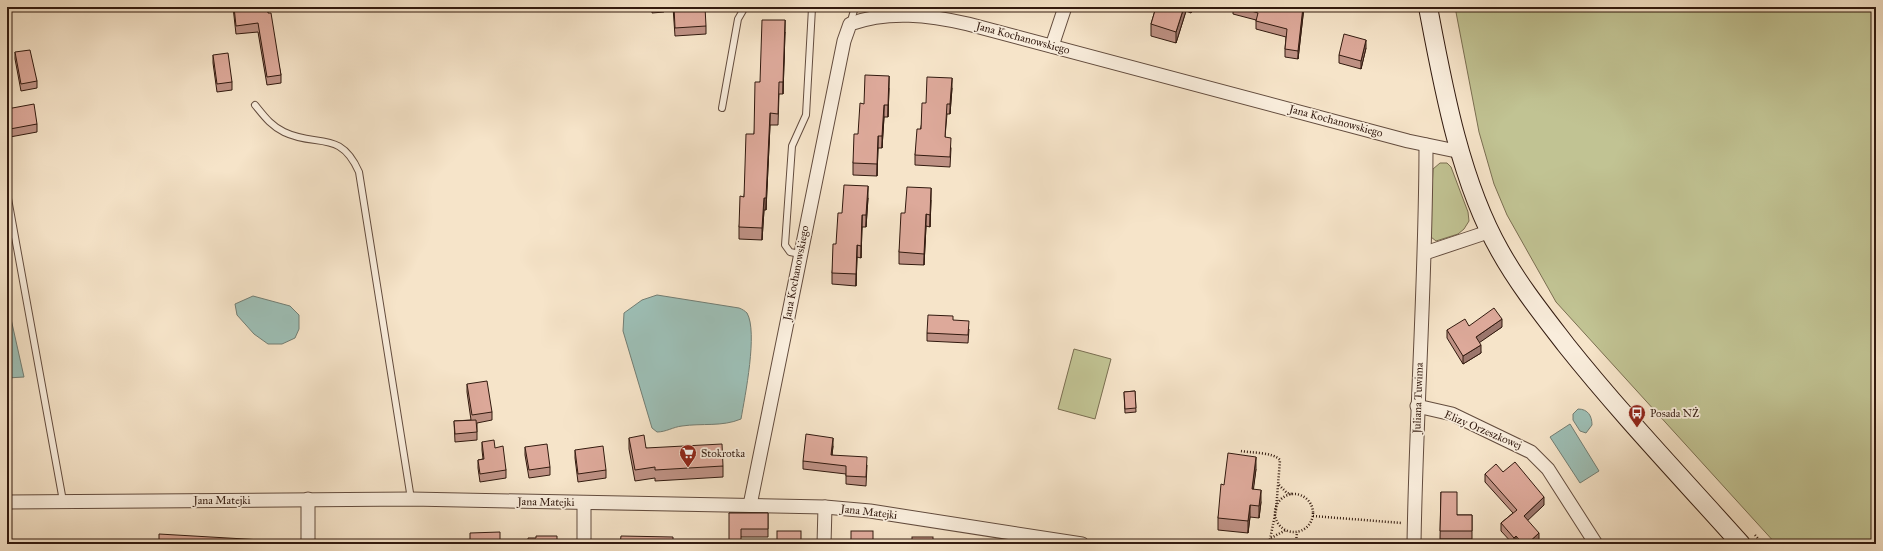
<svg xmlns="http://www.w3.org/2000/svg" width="1883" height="551" font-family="'IM FELL Great Primer',serif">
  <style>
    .green { fill: #c1c393; stroke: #7a6e51 }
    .water { fill: #9dbfb6; stroke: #727d73 }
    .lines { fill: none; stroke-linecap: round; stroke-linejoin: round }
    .service-casing { stroke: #634c3e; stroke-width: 8 }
    .minor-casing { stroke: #634c3e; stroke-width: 15 }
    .secondary-casing { stroke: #321a0f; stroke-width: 20 }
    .path { stroke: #321a0f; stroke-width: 2.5; stroke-dasharray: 1 2; stroke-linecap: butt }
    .service { stroke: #f9eddc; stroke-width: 6 }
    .minor { stroke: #f9eddc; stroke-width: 13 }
    .secondary { stroke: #f9eddc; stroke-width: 18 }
    .wall { fill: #be9184; stroke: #321a0f }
    .shaded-wall { fill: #9b766c; stroke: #321a0f }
    .building { fill: #dda99a; stroke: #321a0f }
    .labels { text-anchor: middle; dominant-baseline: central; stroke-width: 3.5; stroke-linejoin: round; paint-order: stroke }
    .street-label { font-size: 11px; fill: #321a0f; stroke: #f9eddc }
    .poi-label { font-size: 11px; fill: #321a0f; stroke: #f9eddc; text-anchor: start }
  </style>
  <rect width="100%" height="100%" fill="#f6e4c9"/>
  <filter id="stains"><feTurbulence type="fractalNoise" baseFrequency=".005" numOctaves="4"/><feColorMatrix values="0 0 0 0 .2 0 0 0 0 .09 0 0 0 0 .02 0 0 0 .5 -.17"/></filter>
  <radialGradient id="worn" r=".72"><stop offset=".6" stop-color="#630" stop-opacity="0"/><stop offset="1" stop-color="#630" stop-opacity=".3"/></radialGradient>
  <g class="green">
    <polygon points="1455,7 1876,7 1876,544 1776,544 1556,302 1507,215 1494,184 1479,132"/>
    <polygon points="1440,163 1447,163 1451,167 1468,212 1469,221 1464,229 1458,234 1436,241 1431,237 1430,233 1433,169"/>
    <polygon points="1074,349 1111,359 1095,419 1058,409"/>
  </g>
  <g class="water">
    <path d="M657,295l82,13c3,1 6,3 8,5 11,19 -2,83 -6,106 -19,8 -39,4 -59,7 -9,1 -16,6 -25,6l-5,-4 -29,-97 1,-18 18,-13z"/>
    <polygon points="253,296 290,306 299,315 299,329 295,338 282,344 268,344 254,334 237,315 235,304"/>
    <polygon points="7,301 24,377 7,378"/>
    <path d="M1578,409c10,0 14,7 14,16l-6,8 -6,-2 -7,-11v-6z"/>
    <polygon points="1570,424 1599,471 1580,483 1550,437"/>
  </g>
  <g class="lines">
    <g class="service-casing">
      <g id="service">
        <polyline points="783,7 812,8 806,115 792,146 785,245 790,252 800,254"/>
        <polyline points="850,24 855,7"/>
        <path d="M255,105c9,11 16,21 29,27 33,16 56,-3 75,40l52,327"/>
        <polyline points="722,108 738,19 745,7"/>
        <polyline points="7,193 63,501"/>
      </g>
    </g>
    <g class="minor-casing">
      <g id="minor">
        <polyline points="1052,46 1065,7"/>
        <polyline points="1425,253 1491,231"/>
        <polyline points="1417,406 1452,414 1531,452 1548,469 1596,544"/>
        <polyline points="308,499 308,544"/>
        <polyline points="7,502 411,499 825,507 870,511 1082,544"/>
        <path d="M750,505l94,-464 6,-17c39,-14 79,-9 118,0l440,117 53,11"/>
        <polyline points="584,544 584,503"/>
        <polyline points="824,544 825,507"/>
        <path d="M1414,544c2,-133 12,-266 12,-399"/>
      </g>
    </g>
    <g class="secondary-casing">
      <path id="secondary" d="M1428,7c15,79 32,174 72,244 19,34 43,64 66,94 55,69 116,133 175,199"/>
    </g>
    <g class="path">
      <path d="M1241,451c10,2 32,1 39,9l-4,50 -7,34"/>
      <polyline points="1279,485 1287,493 1292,494"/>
      <circle cx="1294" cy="513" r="19"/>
      <polyline points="1313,516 1402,523"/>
      <polyline points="1755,535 1763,544"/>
      <polyline points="1271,538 1286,530"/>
      <polyline points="1296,544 1297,532"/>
    </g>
    <use href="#service" class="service"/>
    <use href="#minor" class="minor"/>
    <use href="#secondary" class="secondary"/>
  </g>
  <g class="wall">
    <polygon points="233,7 267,7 268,13 281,75 281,83 267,85 258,32 236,34"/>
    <polygon points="652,7 664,7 664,12 652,13"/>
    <polygon points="673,7 706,26 706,34 675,36"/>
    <polygon points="1156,7 1193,7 1191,13 1186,11 1176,43 1151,36 1151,24"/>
    <polygon points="1233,7 1286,7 1289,8 1304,7 1298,59 1285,57 1285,49 1286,37 1256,29 1256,20 1233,14"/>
    <polygon points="785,32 783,94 779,94 778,125 770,125 766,210 764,210 762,240 739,239 739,227 754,134 760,82"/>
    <polygon points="1366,48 1361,69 1339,63 1339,55"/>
    <polygon points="15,52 37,81 37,88 21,91 15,59"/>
    <polygon points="213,55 232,82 232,90 217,92 213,63"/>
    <polygon points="889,88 888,117 884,117 882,148 878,148 877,176 853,175 853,163 864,104"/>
    <polygon points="952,88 950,114 947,114 945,137 951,148 950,167 915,165 915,155 926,103"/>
    <polygon points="7,109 37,124 37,132 10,137 7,120"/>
    <polygon points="868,198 866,227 862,227 861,258 857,257 856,286 832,284 832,273 836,244"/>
    <polygon points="931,200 930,227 926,226 924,265 899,264 899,252 905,213"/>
    <polygon points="1469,326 1502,327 1479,342 1481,353 1463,364 1447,338 1447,330"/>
    <polygon points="969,329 968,343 927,341 927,333"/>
    <polygon points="467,384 492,412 492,420 477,423 477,440 455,442 454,421 471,420 467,392"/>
    <polygon points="1135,391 1136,412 1125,413 1124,392"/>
    <polygon points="629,438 646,448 723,466 723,477 655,481 655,478 635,481 629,449"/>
    <polygon points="482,442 495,448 506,470 506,478 480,482 478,468 478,460 483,459 482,450"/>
    <polygon points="833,446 832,455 867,465 866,486 846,484 846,474 803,469 803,461"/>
    <polygon points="525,447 550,467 550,475 529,478 525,455"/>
    <polygon points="575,450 606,470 606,478 578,482 575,458"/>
    <polygon points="1256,469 1253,489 1261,502 1259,518 1250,517 1248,533 1218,530 1218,518 1224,485"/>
    <polygon points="1503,472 1544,505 1527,520 1539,541 1535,544 1513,544 1501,531 1501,523 1513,513 1485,482 1485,474"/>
    <polygon points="1441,492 1457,515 1472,515 1472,539 1440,539"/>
    <polygon points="729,513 768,513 768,537 741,537"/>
  </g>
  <g class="shaded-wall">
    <polygon points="1184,7 1186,7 1186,11 1176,43 1176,32"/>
    <polygon points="1191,7 1193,7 1191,13"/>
    <polygon points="1303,7 1304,7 1298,59 1298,51"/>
    <polygon points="785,20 785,32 783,94 783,82"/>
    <polygon points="1366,40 1366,48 1361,69 1361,61"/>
    <polygon points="889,76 889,88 888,117 888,105"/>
    <polygon points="952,78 952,88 950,114 950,104"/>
    <polygon points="884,105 884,117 882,148 882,136"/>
    <polygon points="770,113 770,125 766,210 766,198"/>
    <polygon points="878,136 878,148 877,176 877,164"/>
    <polygon points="868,186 868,198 866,227 866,215"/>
    <polygon points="931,188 931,200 930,227 930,215"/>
    <polygon points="764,198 764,210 762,240 762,228"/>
    <polygon points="926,214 926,226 924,265 924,254"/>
    <polygon points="862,215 862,227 861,258 861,246"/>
    <polygon points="857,245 857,257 856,286 856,274"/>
    <polygon points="1502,319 1502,327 1476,345 1476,337"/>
    <polygon points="1481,345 1481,353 1463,364 1463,356"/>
    <polygon points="833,438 833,446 831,463 831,455"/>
    <polygon points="1256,457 1256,469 1252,501 1252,489"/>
    <polygon points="1261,490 1261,502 1259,518 1259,506"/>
    <polygon points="1544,497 1544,505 1524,524 1524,516"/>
    <polygon points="1250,505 1250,517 1248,533 1248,521"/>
    <polygon points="1539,533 1539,541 1535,544 1527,544"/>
    <polygon points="1516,536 1516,544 1514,544 1514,538"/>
  </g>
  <g class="building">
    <polygon points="234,7 267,7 268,13 271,13 281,75 267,77 258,23 236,26"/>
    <polygon points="674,7 705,7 706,26 675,28"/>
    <polygon points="1156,7 1184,7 1176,32 1151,24"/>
    <polygon points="1238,7 1286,7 1289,8 1289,7 1303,7 1298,51 1285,49 1287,29 1256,21 1258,13"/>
    <polygon points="762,20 785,20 783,82 779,82 778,114 770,113 766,198 764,198 762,228 739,227 740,196 744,197 746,134 754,134 755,82 760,82"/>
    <polygon points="1344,34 1366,40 1361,61 1339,55"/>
    <polygon points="30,50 37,81 21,84 15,52"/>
    <polygon points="228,53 232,82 217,84 213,55"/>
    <polygon points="865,75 889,76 888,105 884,105 882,136 878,136 877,164 853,163 854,134 858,134 860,103 864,104"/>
    <polygon points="927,77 952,78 950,104 947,104 945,137 951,138 950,157 915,155 917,129 921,129 922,103 926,103"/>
    <polygon points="34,104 37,124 10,129 7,109"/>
    <polygon points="844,185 868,186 866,215 862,215 861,246 857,245 856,274 832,273 833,244 836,244 838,213 842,213"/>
    <polygon points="907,187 931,188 930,215 926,214 924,254 899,252 901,213 905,213"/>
    <polygon points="1494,308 1502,319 1476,337 1481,345 1463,356 1447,330 1465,319 1469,326"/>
    <polygon points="928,315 953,316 953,320 969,321 968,335 927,333"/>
    <polygon points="487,381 492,412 472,415 467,384"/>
    <polygon points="1135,391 1136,408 1125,409 1124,392"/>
    <polygon points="476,420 477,432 455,434 454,421"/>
    <polygon points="806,434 833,438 831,455 867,457 866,477 846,476 846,466 803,461"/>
    <polygon points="644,435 646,448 722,444 723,466 655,470 655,467 635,470 629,438"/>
    <polygon points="494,440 495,448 503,446 506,470 480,474 478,460 484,459 482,442"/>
    <polygon points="547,444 550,467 529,470 525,447"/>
    <polygon points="603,446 606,470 578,474 575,450"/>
    <polygon points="1228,453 1256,457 1252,489 1261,490 1259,506 1250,505 1248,521 1218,518 1221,484 1224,485"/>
    <polygon points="1515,462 1544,497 1524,516 1539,533 1527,544 1523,544 1516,536 1514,538 1501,523 1517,510 1485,474 1496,464 1503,472"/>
    <polygon points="1441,492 1457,492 1457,515 1472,515 1472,531 1440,531"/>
    <polygon points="729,513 768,513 768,529 741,529 741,544 729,544"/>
    <rect x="777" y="531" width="24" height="13"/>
    <rect x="851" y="531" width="22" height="13"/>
    <polygon points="500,532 500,544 470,544 470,533"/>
    <polygon points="159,534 262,540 262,544 159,544"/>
    <polygon points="536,536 557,536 557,544 528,544 528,538 536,538"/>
    <polygon points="621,536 673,537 673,544 620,544"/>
    <rect x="912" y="537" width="21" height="7"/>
    <rect x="955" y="540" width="23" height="4"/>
  </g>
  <defs>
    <g id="bus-pin" transform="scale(0.9)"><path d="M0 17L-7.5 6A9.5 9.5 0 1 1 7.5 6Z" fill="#8f2418" stroke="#f9eddc"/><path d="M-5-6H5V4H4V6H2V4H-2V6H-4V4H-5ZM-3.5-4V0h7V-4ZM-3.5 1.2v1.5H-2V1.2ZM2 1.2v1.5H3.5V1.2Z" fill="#fff"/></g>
    <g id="supermarket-pin" transform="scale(0.9)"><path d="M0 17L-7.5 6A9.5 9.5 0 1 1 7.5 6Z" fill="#8f2418" stroke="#f9eddc"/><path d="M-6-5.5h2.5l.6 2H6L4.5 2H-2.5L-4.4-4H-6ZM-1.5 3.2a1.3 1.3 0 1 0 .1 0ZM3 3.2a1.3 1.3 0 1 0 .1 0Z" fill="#fff"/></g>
  </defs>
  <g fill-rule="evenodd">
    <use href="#bus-pin" x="1637" y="413"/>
    <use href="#supermarket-pin" x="688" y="453"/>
  </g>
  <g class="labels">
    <g class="street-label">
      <text transform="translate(1023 38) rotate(15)">Jana Kochanowskiego</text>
      <text transform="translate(1336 121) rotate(15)">Jana Kochanowskiego</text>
      <text transform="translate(796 273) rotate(-79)">Jana Kochanowskiego</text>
      <text transform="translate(1418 398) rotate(-88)">Juliana Tuwima</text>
      <text transform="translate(1483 430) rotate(23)">Elizy Orzeszkowej</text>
      <text x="222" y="500">Jana Matejki</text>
      <text transform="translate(546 502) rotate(1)">Jana Matejki</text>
      <text transform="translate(869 512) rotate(7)">Jana Matejki</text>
    </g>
    <g class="poi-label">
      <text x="1650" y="413">Posada NŻ</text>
      <text x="701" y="453">Stokrotka</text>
    </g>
  </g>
  <rect width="1883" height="551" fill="none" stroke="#f6e4c9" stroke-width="24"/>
  <rect x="8" y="8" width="1867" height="535" fill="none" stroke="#321a0f" stroke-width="2"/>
  <rect x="12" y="12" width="1859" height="527" fill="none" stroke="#321a0f"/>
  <rect width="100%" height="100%" filter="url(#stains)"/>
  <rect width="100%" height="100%" fill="url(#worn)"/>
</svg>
